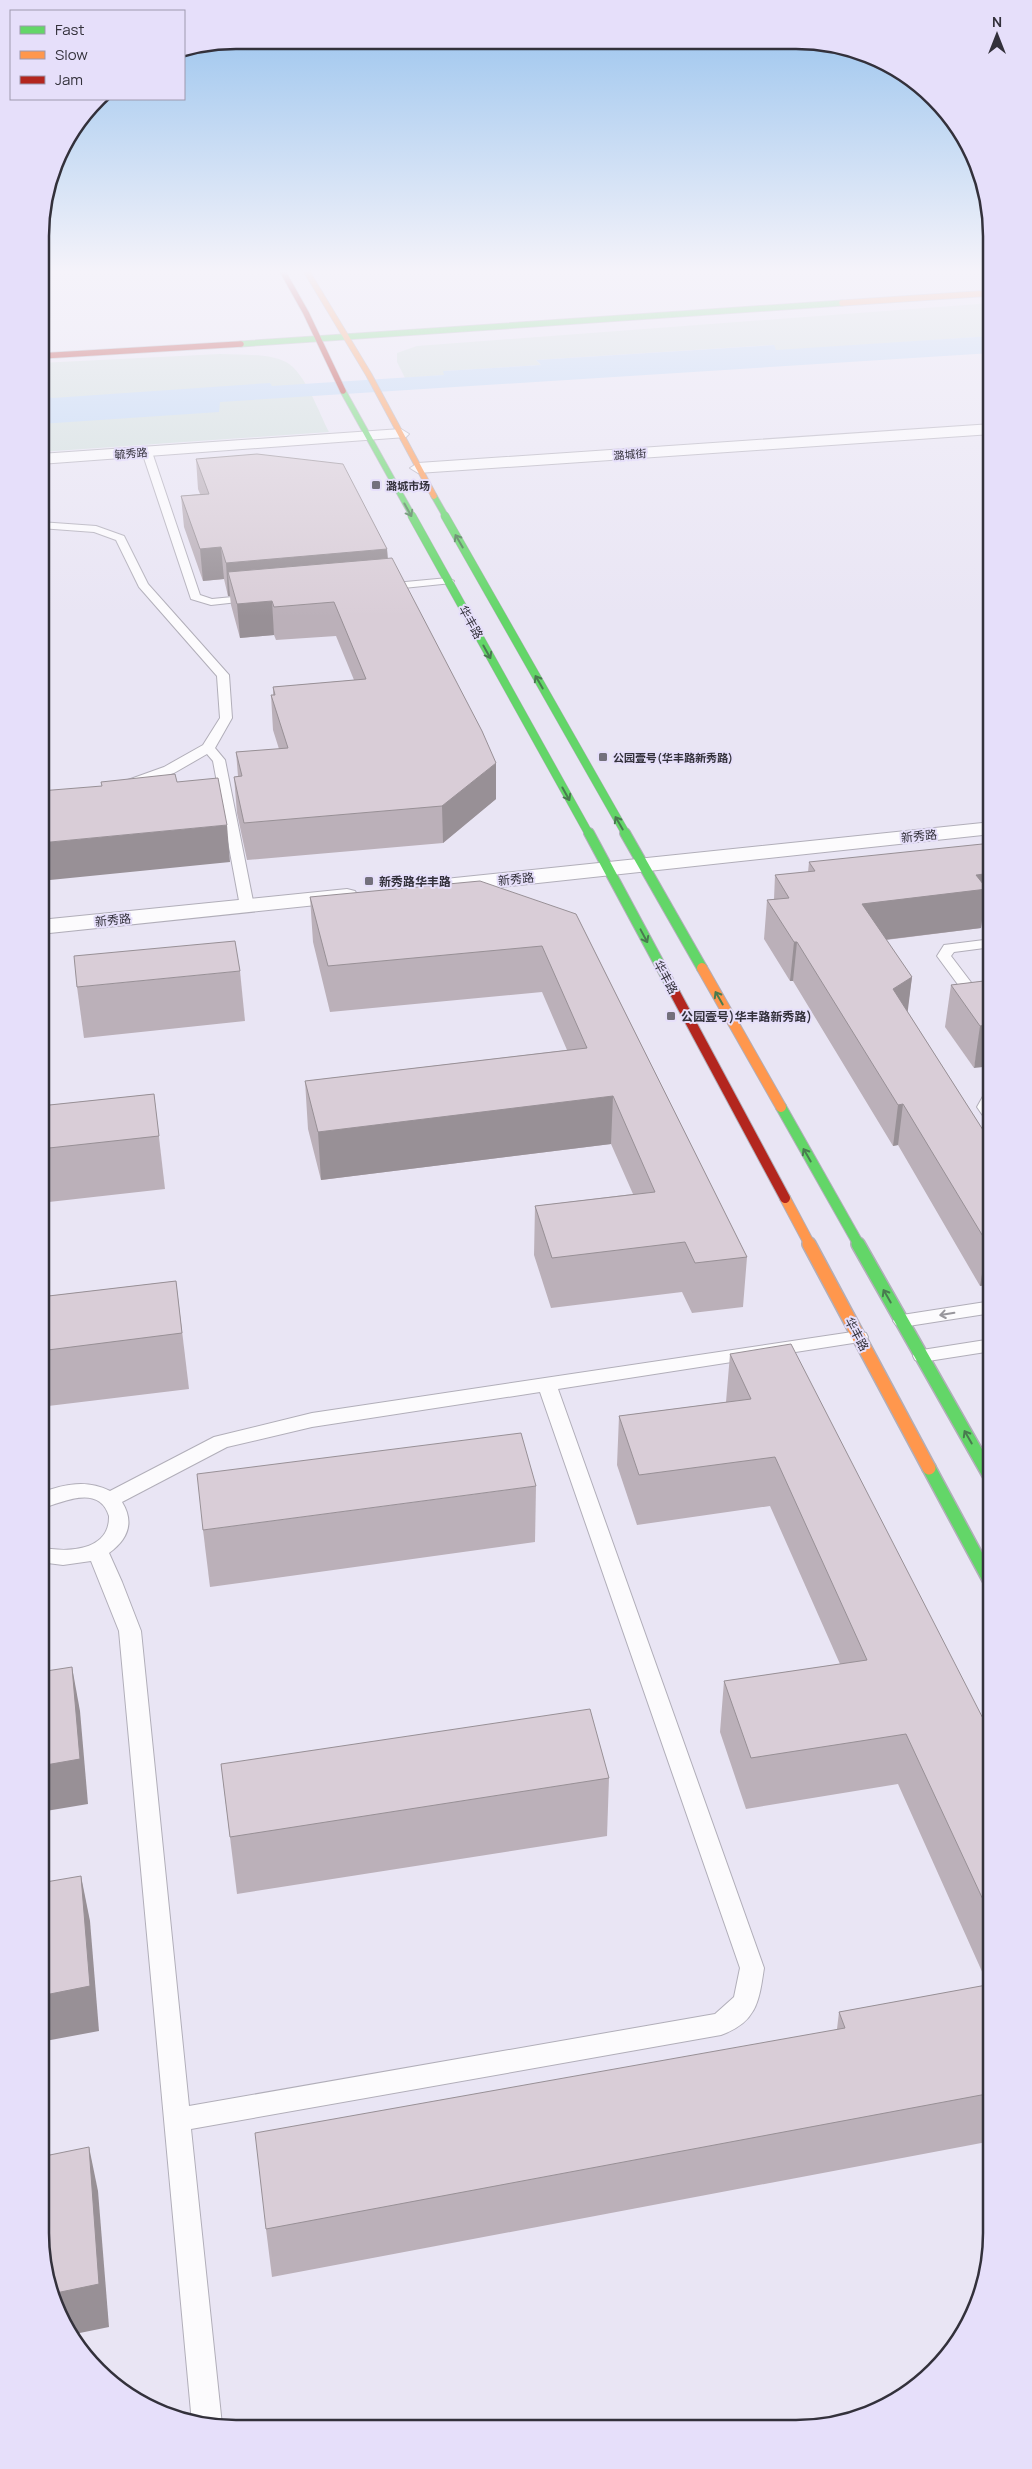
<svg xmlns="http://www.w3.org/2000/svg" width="1032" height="2469" font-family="Manrope,'Noto Sans SC',sans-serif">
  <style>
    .green { fill: #cfdedb }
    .water { fill: #bbd6f5 }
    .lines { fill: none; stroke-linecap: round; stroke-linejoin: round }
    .lane-casing { stroke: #b1aeb9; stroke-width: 2 }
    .street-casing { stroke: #b1aeb9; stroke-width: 2 }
    .fast-far3-casing { stroke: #b1aeb9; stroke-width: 7 }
    .fast-far2-casing { stroke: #b1aeb9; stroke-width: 9 }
    .fast-far1-casing { stroke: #b1aeb9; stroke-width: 12 }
    .fast-casing { stroke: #b1aeb9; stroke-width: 16 }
    .slow-far2-casing { stroke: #b1aeb9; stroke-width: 7 }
    .slow-far1-casing { stroke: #b1aeb9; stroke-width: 12 }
    .slow-casing { stroke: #b1aeb9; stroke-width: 16 }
    .jam-far1-casing { stroke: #b1aeb9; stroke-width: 7 }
    .jam-casing { stroke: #b1aeb9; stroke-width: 12 }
    .lane { fill: #fcfbfd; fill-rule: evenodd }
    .street { fill: #fcfbfd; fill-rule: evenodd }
    .fast-far3 { stroke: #63d668; stroke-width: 5.5 }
    .fast-far2 { stroke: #63d668; stroke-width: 8 }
    .fast-far1 { stroke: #63d668; stroke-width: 10 }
    .fast { stroke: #63d668; stroke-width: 13 }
    .slow-far2 { stroke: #ff974d; stroke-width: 5.5 }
    .slow-far1 { stroke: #ff974d; stroke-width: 10 }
    .slow { stroke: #ff974d; stroke-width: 13 }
    .jam-far1 { stroke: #b3261e; stroke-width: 5.5 }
    .jam { stroke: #b3261e; stroke-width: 10 }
    .wall { fill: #bbb0b9 }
    .shaded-wall { fill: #989096 }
    .building { fill: #d9cdd7; stroke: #989096 }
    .oneway { stroke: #497b4f }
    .oneway2 { stroke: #98969c }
    .poi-dot { fill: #73707c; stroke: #e6dffa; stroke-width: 2 }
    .labels { text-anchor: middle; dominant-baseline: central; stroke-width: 4; stroke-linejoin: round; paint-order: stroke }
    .far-street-label { font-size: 11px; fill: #33313b; stroke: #e6dffa }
    .far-poi-label { font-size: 11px; font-weight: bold; fill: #33313b; stroke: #e6dffa; text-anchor: start }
    .street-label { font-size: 12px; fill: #33313b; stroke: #e6dffa }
    .poi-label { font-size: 12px; font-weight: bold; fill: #33313b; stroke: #e6dffa; text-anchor: start }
    .rim { fill: none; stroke: #33313b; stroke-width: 2.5 }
  </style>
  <rect width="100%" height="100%" fill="#e9e5f4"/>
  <g class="green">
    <polygon points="992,303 992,336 776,351 773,345 536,360 541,365 444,371 445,375 405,378 397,362 397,353 417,346"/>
    <path d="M220,354c21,1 48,-1 66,8 19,10 33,51 43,70l-289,20v-89z"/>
  </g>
  <polygon class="water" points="992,336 992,353 220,402 219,412 40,424 40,396 53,398 270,383 272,386 444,375 443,371 541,365 536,360 774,345 776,350"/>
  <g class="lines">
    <g class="lane-casing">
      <g id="lane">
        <polygon points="992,309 992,315 985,312 986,310"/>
        <polygon points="147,449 152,452 200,595 212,599 253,595 257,596 257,600 211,605 191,599 142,452"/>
        <polygon points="40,522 96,526 124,536 148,584 229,675 232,718 215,748 225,760 254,906 252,909 247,910 240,906 213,761 207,754 174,773 130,788 123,784 125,781 164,767 203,745 220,718 217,676 139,587 116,540 94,532 40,528"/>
        <polygon points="448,578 454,581 452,583 384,590 378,587 384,584"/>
        <polygon points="992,939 992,947 954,952 951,956 986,1002 978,1007 973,1005 937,956 944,945"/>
        <polygon points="992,1089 992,1122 986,1120 977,1107 986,1091"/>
        <polygon points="992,1301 992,1313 902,1327 896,1325 893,1321 896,1317 902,1315"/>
        <path d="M859,1331l7,2 2,4 -2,4 -308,48 206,579c-5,33 -7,54 -43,67l-530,94 31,296 -30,-2 -73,-792 -28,-70 -28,4 -23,-3v-15c25,6 70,5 69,-31 -10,-33 -48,-13 -69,-7v-16c24,-9 47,-14 70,-2l104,-54 98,-24zM540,1392l200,576 -6,29 -19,17 -526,92 -48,-475 -19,-49 -13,-29c18,-13 26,-30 13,-51l105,-55 85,-20z"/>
        <polygon points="992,1339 992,1351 922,1362 915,1360 913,1356 915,1352 922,1350"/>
      </g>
    </g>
    <g class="street-casing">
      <g id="street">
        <polygon points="992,424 992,434 418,473 410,468 418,463"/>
        <polygon points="401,429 409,434 406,437 40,464 40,454"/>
        <polygon points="992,822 992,834 445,893 437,891 434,886 437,881 445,879"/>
        <polygon points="347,889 355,891 358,896 355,901 40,934 40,920"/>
      </g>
    </g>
    <g class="fast-far3-casing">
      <g id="fast-far3">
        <polyline points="241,344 842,303"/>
        <polyline points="343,391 413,517"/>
        <polyline points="434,496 446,517"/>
      </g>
    </g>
    <g class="fast-far2-casing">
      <g id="fast-far2">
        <polyline points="412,516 589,834"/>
        <polyline points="445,516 626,834"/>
      </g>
    </g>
    <g class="fast-far1-casing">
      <g id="fast-far1">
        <polyline points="589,833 675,993"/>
        <polyline points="625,833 702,968"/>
        <polyline points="781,1107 859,1245"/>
      </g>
    </g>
    <g class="fast-casing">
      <g id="fast">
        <polyline points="858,1244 992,1480"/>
        <polyline points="929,1468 992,1585"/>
      </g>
    </g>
    <g class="slow-far2-casing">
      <g id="slow-far2">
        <polyline points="307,272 369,375 434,496"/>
        <polyline points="842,303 992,293"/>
      </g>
    </g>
    <g class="slow-far1-casing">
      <g id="slow-far1">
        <polyline points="702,968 781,1107"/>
        <polyline points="785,1198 810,1245"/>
      </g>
    </g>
    <g class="slow-casing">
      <polyline id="slow" points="809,1244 929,1468"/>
    </g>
    <g class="jam-far1-casing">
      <g id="jam-far1">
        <polyline points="283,272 306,313 343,391"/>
        <polyline points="40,356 241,344"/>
      </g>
    </g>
    <g class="jam-casing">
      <polyline id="jam" points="675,993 785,1198"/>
    </g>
    <use href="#lane" class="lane"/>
    <use href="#street" class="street"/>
    <use href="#fast-far3" class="fast-far3"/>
    <use href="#fast-far2" class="fast-far2"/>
    <use href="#fast-far1" class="fast-far1"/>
    <use href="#fast" class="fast"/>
    <use href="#slow-far2" class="slow-far2"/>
    <use href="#slow-far1" class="slow-far1"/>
    <use href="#slow" class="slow"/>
    <use href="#jam-far1" class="jam-far1"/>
    <use href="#jam" class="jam"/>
  </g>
  <g class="wall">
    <polygon points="196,459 387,549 388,559 496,799 443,843 247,860 237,813 234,777 238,776 236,752 279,749 273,730 271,695 273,695 273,687 354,680 336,636 276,640 274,635 240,638 231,605 230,596 228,596 224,579 203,581 184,527 181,496 200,494 198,489"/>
    <polygon points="809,862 983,912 981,928 886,940 912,977 907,1011 992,1144 992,1284 980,1286 898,1145 893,1146 793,981 790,981 764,939 767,900 774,899 775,875 808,872"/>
    <polygon points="310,897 576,914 747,1257 743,1307 692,1313 682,1292 551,1308 534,1255 535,1206 633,1194 611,1144 321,1180 308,1129 305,1081 567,1050 542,992 330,1012 313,942"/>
    <polygon points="240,971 245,1021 84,1038 77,987"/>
    <polygon points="992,980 974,1068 945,1027 951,985"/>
    <polygon points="154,1094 165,1189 40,1203 40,1106"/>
    <polygon points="176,1281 189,1389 40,1407 40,1297"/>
    <polygon points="730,1354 992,1736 992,2141 272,2277 266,2229 837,2029 839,2012 988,1985 898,1784 746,1809 720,1732 724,1681 840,1664 770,1506 637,1525 617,1465 619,1416 726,1402"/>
    <polygon points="536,1486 535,1542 210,1587 203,1530"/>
    <polygon points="221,1764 609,1778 607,1836 237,1894"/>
  </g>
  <g class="shaded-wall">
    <polygon points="221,547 224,579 203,581 200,549"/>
    <polygon points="387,549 389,581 228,572 230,596 228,596 226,563"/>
    <polygon points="272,601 274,635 240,638 237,604"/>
    <polygon points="496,763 496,799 443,843 442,806"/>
    <polygon points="227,825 230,862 40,881 40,843"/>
    <polygon points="992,873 992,911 983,912 981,928 858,943 862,904 976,875"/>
    <polygon points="794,942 797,942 793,981 790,981"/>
    <polygon points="912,977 907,1017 893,989"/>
    <polygon points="992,1024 992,1066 974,1068 980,1026"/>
    <polygon points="613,1096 611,1144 321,1180 318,1132"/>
    <polygon points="903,1104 898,1145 893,1146 898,1105"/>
    <polygon points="992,1242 992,1284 980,1286 987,1243"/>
    <polygon points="72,1667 80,1711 88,1804 40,1812 40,1766"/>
    <polygon points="81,1876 90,1921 99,2031 40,2042 40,1996"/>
    <polygon points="89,2147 98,2191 109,2327 70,2335 66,2331 51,2294"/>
  </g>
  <g class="building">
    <polygon points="257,454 343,464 387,549 226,563 221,547 200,549 181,496 209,494 196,459"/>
    <polygon points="392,558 482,731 496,763 442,806 244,823 234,777 242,776 236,752 288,748 271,695 275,695 273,687 366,679 334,602 274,607 272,601 237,604 228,572"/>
    <polygon points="175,774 177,782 218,778 227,825 40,843 40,791 102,786 101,782"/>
    <polygon points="992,843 992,873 976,875 987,889 862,904 912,977 893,989 992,1144 992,1242 987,1243 903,1104 898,1105 797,942 794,942 767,900 789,898 775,875 815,871 809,862"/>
    <polygon points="480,881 576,914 747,1257 695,1263 685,1242 552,1258 535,1206 655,1192 613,1096 318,1132 305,1081 587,1048 542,946 328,966 310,897"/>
    <polygon points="235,941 240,971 77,987 74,956"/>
    <polygon points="992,980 992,1024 980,1026 951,985"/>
    <polygon points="154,1094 159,1136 40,1149 40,1106"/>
    <polygon points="176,1281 182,1333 40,1351 40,1297"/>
    <polygon points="791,1344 992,1736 992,1919 906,1734 751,1758 724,1681 867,1660 775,1457 639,1475 619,1416 751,1399 730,1354"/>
    <polygon points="521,1433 536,1486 203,1530 197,1474"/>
    <polygon points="72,1667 80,1759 40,1766 40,1672"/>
    <polygon points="590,1709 609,1778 230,1837 221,1764"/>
    <polygon points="81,1876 90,1986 40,1996 40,1883"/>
    <polygon points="992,1984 992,2093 266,2229 255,2133 845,2028 839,2012"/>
    <polygon points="89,2147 99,2284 51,2294 47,2284 40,2233 40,2157"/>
  </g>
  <defs><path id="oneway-shaft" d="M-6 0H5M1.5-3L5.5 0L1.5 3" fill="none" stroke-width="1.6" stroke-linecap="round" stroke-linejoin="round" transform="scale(1.25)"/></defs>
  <g class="oneway">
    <use href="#oneway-shaft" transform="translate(408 510) rotate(61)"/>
    <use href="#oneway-shaft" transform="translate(459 541) rotate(-120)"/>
    <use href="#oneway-shaft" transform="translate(487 652) rotate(61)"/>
    <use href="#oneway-shaft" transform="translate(539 682) rotate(-120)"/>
    <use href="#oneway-shaft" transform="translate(566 794) rotate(61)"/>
    <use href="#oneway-shaft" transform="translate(619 823) rotate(-120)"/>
    <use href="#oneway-shaft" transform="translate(644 936) rotate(62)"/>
    <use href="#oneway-shaft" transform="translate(719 998) rotate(-120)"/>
    <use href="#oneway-shaft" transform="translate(807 1155) rotate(-120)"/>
    <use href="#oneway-shaft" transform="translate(887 1296) rotate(-120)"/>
    <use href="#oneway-shaft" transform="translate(968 1437) rotate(-120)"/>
  </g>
  <use class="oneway2" href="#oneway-shaft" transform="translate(947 1314) rotate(171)"/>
  <linearGradient id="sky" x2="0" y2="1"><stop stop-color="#96c2ed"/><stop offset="0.44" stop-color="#f5f3fa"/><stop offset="1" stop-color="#f5f3fa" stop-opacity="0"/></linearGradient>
  <rect width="1032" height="617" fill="url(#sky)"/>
  <g class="poi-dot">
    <rect x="371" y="480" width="10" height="10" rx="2.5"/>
    <rect x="598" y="752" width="10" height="10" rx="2.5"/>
    <rect x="364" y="876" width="10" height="10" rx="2.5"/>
    <rect x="666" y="1011" width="10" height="10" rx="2.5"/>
  </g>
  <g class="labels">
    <g class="far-street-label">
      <text transform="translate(131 453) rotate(-4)">毓秀路</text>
      <text transform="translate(630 454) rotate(-4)">潞城街</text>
    </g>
    <g class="far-poi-label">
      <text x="386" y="485">潞城市场</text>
      <text x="613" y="757">公园壹号(华丰路新秀路)</text>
    </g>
    <g class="street-label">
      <text transform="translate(471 622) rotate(61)">华丰路</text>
      <text transform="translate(919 836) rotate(-6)">新秀路</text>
      <text transform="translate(516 879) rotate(-6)">新秀路</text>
      <text transform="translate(113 920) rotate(-6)">新秀路</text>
      <text transform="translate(666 977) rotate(62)">华丰路</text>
      <text transform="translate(857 1334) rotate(62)">华丰路</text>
    </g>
    <g class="poi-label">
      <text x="379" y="881">新秀路华丰路</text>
      <text x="681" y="1016">公园壹号)华丰路新秀路)</text>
    </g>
  </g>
  <path d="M0 0H1032V2469H0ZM236 49H796A187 187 0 0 1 983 236V2233A187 187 0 0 1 796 2420H236A187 187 0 0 1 49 2233V236A187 187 0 0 1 236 49Z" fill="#e6dffa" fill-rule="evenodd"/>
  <path class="rim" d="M236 49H796A187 187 0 0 1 983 236V2233A187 187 0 0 1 796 2420H236A187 187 0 0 1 49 2233V236A187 187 0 0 1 236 49Z"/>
  <rect x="10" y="10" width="175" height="90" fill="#e6dffa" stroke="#9e99ae"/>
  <rect x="20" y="26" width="25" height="8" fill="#63d668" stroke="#9e99ae"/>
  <text x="55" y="35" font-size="15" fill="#33313b">Fast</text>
  <rect x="20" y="51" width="25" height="8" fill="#ff974d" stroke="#9e99ae"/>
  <text x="55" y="60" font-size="15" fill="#33313b">Slow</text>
  <rect x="20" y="76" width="25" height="8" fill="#b3261e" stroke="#9e99ae"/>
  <text x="55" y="85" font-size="15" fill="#33313b">Jam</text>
  <g transform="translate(997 35)" stroke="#e6dffa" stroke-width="4" paint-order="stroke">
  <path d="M0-4L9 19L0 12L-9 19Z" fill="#33313b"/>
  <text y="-8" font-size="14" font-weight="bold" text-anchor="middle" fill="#33313b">N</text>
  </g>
</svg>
